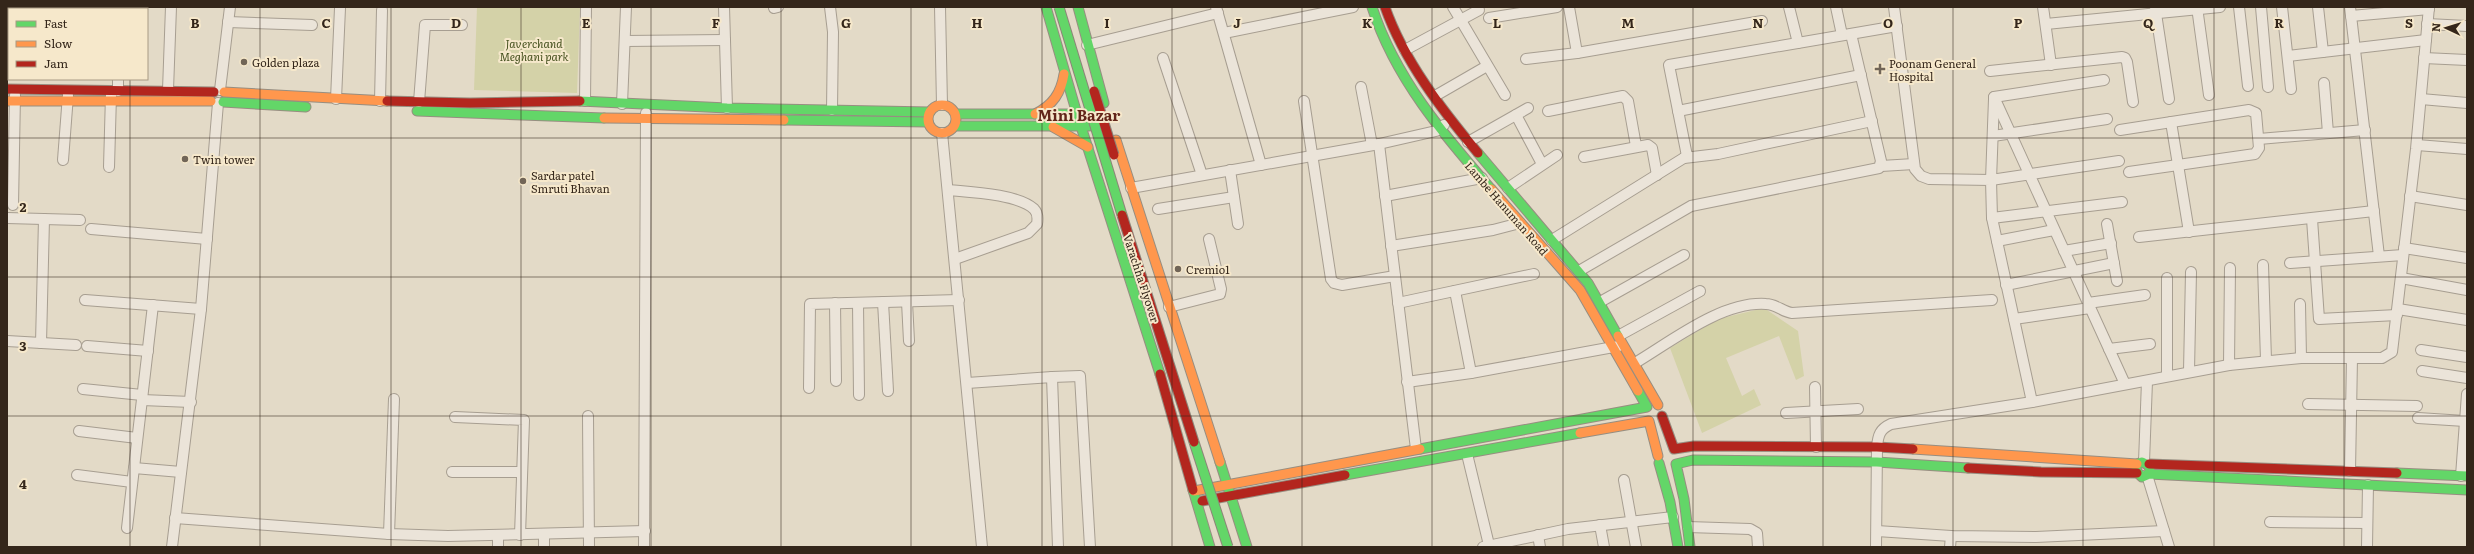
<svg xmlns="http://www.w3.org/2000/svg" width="2474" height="554" font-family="Literata,serif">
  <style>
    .green { fill: #d4d2a8 }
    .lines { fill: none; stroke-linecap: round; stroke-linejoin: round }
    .street-casing { stroke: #a79e91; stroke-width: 12 }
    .fast-casing { stroke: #978e81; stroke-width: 11 }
    .slow-casing { stroke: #978e81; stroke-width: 11 }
    .jam-casing { stroke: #978e81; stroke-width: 11 }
    .street { stroke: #ebe4d9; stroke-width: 10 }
    .fast { stroke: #63d668; stroke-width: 9 }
    .slow { stroke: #ff974d; stroke-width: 9 }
    .jam { stroke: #b3261e; stroke-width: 9 }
    .fast-bridge-casing { stroke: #8d8478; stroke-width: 11; stroke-linecap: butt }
    .jam-bridge-casing { stroke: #8d8478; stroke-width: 11; stroke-linecap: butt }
    .fast-bridge { stroke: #63d668; stroke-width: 9 }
    .jam-bridge { stroke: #b3261e; stroke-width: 9 }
    .grid { fill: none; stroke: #34261a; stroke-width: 1; stroke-opacity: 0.55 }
    .poi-dot { fill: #716557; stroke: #f6e8cb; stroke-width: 1.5 }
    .labels { text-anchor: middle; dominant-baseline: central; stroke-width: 4; stroke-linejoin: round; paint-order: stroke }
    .park-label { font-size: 11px; font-style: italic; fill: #475220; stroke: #f6e8cb }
    .poi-label { font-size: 11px; fill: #34261a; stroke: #f6e8cb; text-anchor: start }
    .street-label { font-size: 11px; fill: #34261a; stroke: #f6e8cb }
    .district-label { font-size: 15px; font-weight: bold; fill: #622519; stroke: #f6e8cb }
    .grid-label { font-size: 13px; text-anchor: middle; font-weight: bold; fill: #34261a; stroke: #f6e8cb; stroke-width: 4; stroke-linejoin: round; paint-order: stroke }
  </style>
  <rect width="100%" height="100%" fill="#e3dac7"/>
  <g class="green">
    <polygon points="477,7 580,7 577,93 474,90"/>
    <polygon points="1764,308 1798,331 1804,376 1796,380 1779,336 1726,358 1742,396 1754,389 1761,405 1702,433 1670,348 1718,319"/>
  </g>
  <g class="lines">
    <g class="street-casing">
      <g id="street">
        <polyline points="724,7 727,108"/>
        <polyline points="830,7 833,32 832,110"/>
        <polyline points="940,7 942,105"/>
        <polyline points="1216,7 1261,165"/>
        <polyline points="1453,7 1505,95"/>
        <polyline points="1569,7 1577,53"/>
        <polyline points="1789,7 1798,43"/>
        <polyline points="1836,7 1842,35"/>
        <polyline points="1894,7 1915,169 1921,176 1929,179 1991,180 1992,218 2032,402"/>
        <polyline points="2043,7 2051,65"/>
        <polyline points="2155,7 2169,99"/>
        <polyline points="2197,7 2209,95"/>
        <polyline points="2239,7 2248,86"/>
        <polyline points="2261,7 2268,87"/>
        <polyline points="2282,7 2291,89"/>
        <polyline points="2318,7 2323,52"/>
        <polyline points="2350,7 2379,256"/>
        <polyline points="774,8 778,7"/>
        <polyline points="31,9 31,7"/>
        <polyline points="63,9 63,7"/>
        <polyline points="119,9 119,7"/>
        <polyline points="2351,16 2429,9"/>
        <polyline points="1489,18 1557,7"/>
        <polyline points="228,22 312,25"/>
        <polyline points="2046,24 2220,7"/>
        <polyline points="2427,24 2467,26"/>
        <polyline points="1224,33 1353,7"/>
        <polyline points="625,41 725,40"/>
        <polyline points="1087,45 1218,13"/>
        <polyline points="1405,50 1479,10"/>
        <polyline points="2288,56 2426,40"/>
        <polyline points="1163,58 1202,175"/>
        <polyline points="2424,58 2467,60"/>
        <polyline points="1526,59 1577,53 1762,21"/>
        <polyline points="1990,71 2122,57 2125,58 2127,62 2133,102"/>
        <polyline points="2324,83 2328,133"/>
        <polyline points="1361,87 1372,145"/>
        <polyline points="168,90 171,7"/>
        <polyline points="220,90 230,7"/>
        <polyline points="118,91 118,79"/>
        <polyline points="1435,96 1487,66"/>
        <polyline points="1994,97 2125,384"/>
        <polyline points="1994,97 2104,80"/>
        <polyline points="336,99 340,8"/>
        <polyline points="1994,99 1991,180 2119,161"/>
        <polyline points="2421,99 2467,103"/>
        <polyline points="380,101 382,10"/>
        <polyline points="585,101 586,7"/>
        <polyline points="1304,101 1331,279 1334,283 1342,285 1395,276"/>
        <polyline points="419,102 425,25 462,25"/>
        <polyline points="622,104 626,7"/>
        <polyline points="1548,111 1623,96 1628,101 1636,146"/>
        <polyline points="1678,111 1861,75"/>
        <polyline points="1516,115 1542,164"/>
        <polyline points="2171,122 2189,232"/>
        <polyline points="2120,130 2249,110 2256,113 2259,148 2255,154 2129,172"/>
        <polyline points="942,133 982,547"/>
        <polyline points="1993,136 2107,119"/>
        <polyline points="2259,139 2365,130"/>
        <polyline points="1468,142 1528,108"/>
        <polyline points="1379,144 1416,449"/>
        <polyline points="2417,145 2467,149"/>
        <polyline points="1584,157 1648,145 1652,148 1657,175"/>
        <polyline points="1684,158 1718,154 1872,121"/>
        <polyline points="63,160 68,95"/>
        <polyline points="1881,166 1914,164"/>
        <polyline points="109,167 111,95"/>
        <polyline points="1230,170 1238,224"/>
        <polyline points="1131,188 1379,144 1436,131 1444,125"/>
        <polyline points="1508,188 1557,155"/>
        <path d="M948,190c21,2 70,4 86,19 4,4 4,9 3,15l-9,9 -73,26"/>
        <polyline points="1385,196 1482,178"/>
        <polyline points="2410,196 2467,205"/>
        <polyline points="13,205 15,95"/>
        <polyline points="1158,209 1234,197"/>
        <polyline points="7,218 80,220"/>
        <polyline points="1992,218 2122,202"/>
        <polyline points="2312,219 2319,319 2397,315"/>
        <polyline points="2107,224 2117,281"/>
        <polyline points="91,229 207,239"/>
        <polyline points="2139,237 2374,211"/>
        <polyline points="1552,240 1687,156 1669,65 1897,26"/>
        <polyline points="1997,241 2054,230"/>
        <polyline points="1391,246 1493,230 1520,223"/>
        <polyline points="2404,248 2467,258"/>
        <polyline points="2064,251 2111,243"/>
        <polyline points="2290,263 2403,255"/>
        <polyline points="2263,265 2266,360"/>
        <polyline points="1579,271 1691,206 1879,168 1881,161 1851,34"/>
        <polyline points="2401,278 2467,290"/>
        <polyline points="2006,285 2114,263"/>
        <polyline points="1455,291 1471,373"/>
        <polyline points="85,300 201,309"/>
        <polyline points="883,302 888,391"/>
        <polyline points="907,302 909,341"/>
        <polyline points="1600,302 1684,255"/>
        <polyline points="835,303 836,381"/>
        <polyline points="858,303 859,395"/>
        <polyline points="1398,303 1534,274"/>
        <polyline points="2088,303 2145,295"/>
        <polyline points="2300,304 2301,358"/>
        <polyline points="1169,307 1220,294 1221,289 1209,239"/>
        <polyline points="2398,309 2467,320"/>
        <polyline points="2014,319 2090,308"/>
        <polyline points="1620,335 1700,291"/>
        <polyline points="7,341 76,345"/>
        <polyline points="41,343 44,219"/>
        <polyline points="87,346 148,351"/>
        <polyline points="2109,349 2150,344"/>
        <polyline points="2421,350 2467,357"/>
        <path d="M1635,363c37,-22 87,-62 131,-59 10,0 17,8 26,9l200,-13"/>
        <polyline points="2229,365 2230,268"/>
        <polyline points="2189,371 2191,272"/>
        <polyline points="2422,371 2467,378"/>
        <polyline points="2167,376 2167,278"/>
        <polyline points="1052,377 1080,376 1090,547"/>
        <polyline points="1407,382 1471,373 1619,346"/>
        <polyline points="967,383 1052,377 1058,547"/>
        <polyline points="1815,387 1816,447"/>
        <polyline points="809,388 810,304 959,300"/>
        <polyline points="83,389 142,395"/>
        <polyline points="142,400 191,402"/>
        <polyline points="2308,404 2417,406"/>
        <polyline points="1786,413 1858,409"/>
        <polyline points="588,416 589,547"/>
        <polyline points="455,417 524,420 520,535"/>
        <polyline points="2418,418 2465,421"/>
        <polyline points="79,431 137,438"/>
        <polyline points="1467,454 1489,545"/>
        <polyline points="2144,462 2147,381"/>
        <polyline points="134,468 181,472"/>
        <polyline points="2350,471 2352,358"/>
        <polyline points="452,472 522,472"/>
        <polyline points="77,475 132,482"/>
        <polyline points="2147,475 2169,547"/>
        <polyline points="2461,476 2467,394"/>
        <polyline points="1624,480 1636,547"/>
        <polyline points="175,518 389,534 448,536 645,531"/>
        <polyline points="2270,522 2367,523"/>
        <polyline points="1600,525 1604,547"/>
        <polyline points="1688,527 1750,529 1757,533 1758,547"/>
        <polyline points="127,528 153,305"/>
        <polyline points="1877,531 1951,536 2036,537 2164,531"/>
        <polyline points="389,534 394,399"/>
        <polyline points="544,534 544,547"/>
        <polyline points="1538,535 1540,547"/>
        <polyline points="172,547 201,309 218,103"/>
        <polyline points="498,547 498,535"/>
        <polyline points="644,547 646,113"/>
        <polyline points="1483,547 1568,529 1673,517"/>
        <path d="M1876,547l1,-100c1,-12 3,-18 14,-23l141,-22 197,-37 72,-7h81l10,-6 24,-203 13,-142"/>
        <polyline points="1950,547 1951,536"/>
        <polyline points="2367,547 2368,485"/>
      </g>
    </g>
    <g class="fast-casing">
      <g id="fast">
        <polyline points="1046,7 1077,114 1160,374"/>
        <polyline points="1078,7 1104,103"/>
        <path d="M1372,7c23,71 71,127 119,182"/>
        <polyline points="580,101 727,108 930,112"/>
        <polyline points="223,102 306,107"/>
        <polyline points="417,111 604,118"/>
        <polyline points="956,114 1085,114"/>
        <polyline points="784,120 928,122"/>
        <polyline points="955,126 1089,126"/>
        <polyline points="1478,153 1588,283 1618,336"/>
        <polyline points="1420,449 1647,407 1638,391"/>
        <polyline points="1220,462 1247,547"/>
        <polyline points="1659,463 1670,502 1678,547"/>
        <polyline points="2397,473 2467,476"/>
        <polyline points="2149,474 2150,466 2142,462 2137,464 2136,471 2142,477 2149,474 2467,490"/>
        <polyline points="1345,475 1580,433"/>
        <polyline points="1193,490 1210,547"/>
        <polyline points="1690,547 1684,499 1676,464 1693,460 1877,462 1968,468"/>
      </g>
    </g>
    <g class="slow-casing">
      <g id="slow">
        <polyline points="224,92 387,101"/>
        <polyline points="7,101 211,101"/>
        <circle cx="942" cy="119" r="14"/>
        <path d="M1035,114c18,-9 26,-21 29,-40"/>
        <polyline points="604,118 784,120"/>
        <polyline points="1053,127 1088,147"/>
        <polyline points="1116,140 1220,462"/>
        <polyline points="1491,189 1580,290 1638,391"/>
        <polyline points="1618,336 1658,405"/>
        <polyline points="1580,433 1649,421 1658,456"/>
        <polyline points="1913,449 2137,464"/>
        <polyline points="1194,491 1420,449"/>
      </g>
    </g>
    <g class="jam-casing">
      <g id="jam">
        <path d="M1385,7c19,54 57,103 93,146"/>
        <polyline points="7,89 214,92"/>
        <polyline points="387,101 470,103 580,101"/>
        <polyline points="1160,374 1193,490"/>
        <polyline points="1662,416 1674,449 1694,446 1877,447 1913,449"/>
        <polyline points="2149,464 2397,473"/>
        <polyline points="1968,468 2041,472 2137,473"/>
        <polyline points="1202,501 1345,475"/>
      </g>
    </g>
    <use href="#street" class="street"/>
    <use href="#fast" class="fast"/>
    <use href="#slow" class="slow"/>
    <use href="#jam" class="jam"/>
    <g class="fast-bridge-casing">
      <g id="fast-bridge">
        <polyline points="1059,7 1122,215"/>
        <polyline points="1194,442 1228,547"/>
      </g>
    </g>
    <g class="jam-bridge-casing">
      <g id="jam-bridge">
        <polyline points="1094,91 1114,155"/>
        <polyline points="1122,215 1194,442"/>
      </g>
    </g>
    <use href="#fast-bridge" class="fast-bridge"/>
    <use href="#jam-bridge" class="jam-bridge"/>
  </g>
  <path class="grid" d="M130,7v2M260,7v540M391,7v540M521,7v540M651,7v540M781,7v540M911,7v540M1042,7v540M1172,7v540M1302,7v540M1432,7v540M1563,7v540M1693,7v540M1823,7v540M1953,7v540M2083,7v540M2214,7v540M2344,7v540M130,79v468M7,138h2460M7,277h2460M7,416h2460"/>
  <g class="poi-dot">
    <circle cx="244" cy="62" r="4"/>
    <path d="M1878 63h4v4h4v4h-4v4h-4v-4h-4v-4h4z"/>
    <circle cx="185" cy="159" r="4"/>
    <circle cx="523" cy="181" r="4"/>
    <circle cx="1178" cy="269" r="4"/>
  </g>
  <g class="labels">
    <g class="park-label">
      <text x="534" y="43">Javerchand<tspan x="534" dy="13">Meghani park</tspan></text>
    </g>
    <g class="poi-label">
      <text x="252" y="62">Golden plaza</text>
      <text x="1889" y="63">Poonam General<tspan x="1889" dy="13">Hospital</tspan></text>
      <text x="193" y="159">Twin tower</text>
      <text x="531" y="175">Sardar patel<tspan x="531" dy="13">Smruti Bhavan</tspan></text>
      <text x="1186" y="269">Cremio1</text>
    </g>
    <g class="street-label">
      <text transform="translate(1507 208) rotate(49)">Lambe Hanuman Road</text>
      <text transform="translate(1142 278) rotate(72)">Varachha Flyover</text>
    </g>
    <g class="district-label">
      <text x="1079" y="114">Mini Bazar</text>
    </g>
  </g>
  <g class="grid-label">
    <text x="195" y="28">B</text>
    <text x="326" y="28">C</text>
    <text x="456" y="28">D</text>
    <text x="586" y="28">E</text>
    <text x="716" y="28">F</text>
    <text x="846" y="28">G</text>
    <text x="977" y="28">H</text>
    <text x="1107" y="28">I</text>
    <text x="1237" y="28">J</text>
    <text x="1367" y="28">K</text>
    <text x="1497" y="28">L</text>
    <text x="1628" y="28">M</text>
    <text x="1758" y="28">N</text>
    <text x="1888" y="28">O</text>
    <text x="2018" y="28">P</text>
    <text x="2148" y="28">Q</text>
    <text x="2279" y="28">R</text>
    <text x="2409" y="28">S</text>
    <text x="23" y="212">2</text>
    <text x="23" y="351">3</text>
    <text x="23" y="489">4</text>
  </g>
  <rect width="2474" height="554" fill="none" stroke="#34261a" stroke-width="16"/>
  <rect x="8" y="8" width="140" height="72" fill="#f6e8cb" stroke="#a89a84"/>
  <rect x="16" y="21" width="20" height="6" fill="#63d668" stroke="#a89a84"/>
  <text x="44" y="28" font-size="12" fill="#34261a">Fast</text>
  <rect x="16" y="41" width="20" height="6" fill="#ff974d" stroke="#a89a84"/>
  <text x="44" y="48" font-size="12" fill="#34261a">Slow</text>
  <rect x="16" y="61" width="20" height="6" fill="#b3261e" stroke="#a89a84"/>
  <text x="44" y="68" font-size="12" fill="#34261a">Jam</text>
  <g transform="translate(2446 28) rotate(274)" stroke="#f6e8cb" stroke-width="3" paint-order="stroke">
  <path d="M0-3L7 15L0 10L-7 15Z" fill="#34261a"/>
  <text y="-6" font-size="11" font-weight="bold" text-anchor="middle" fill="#34261a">N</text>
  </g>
</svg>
